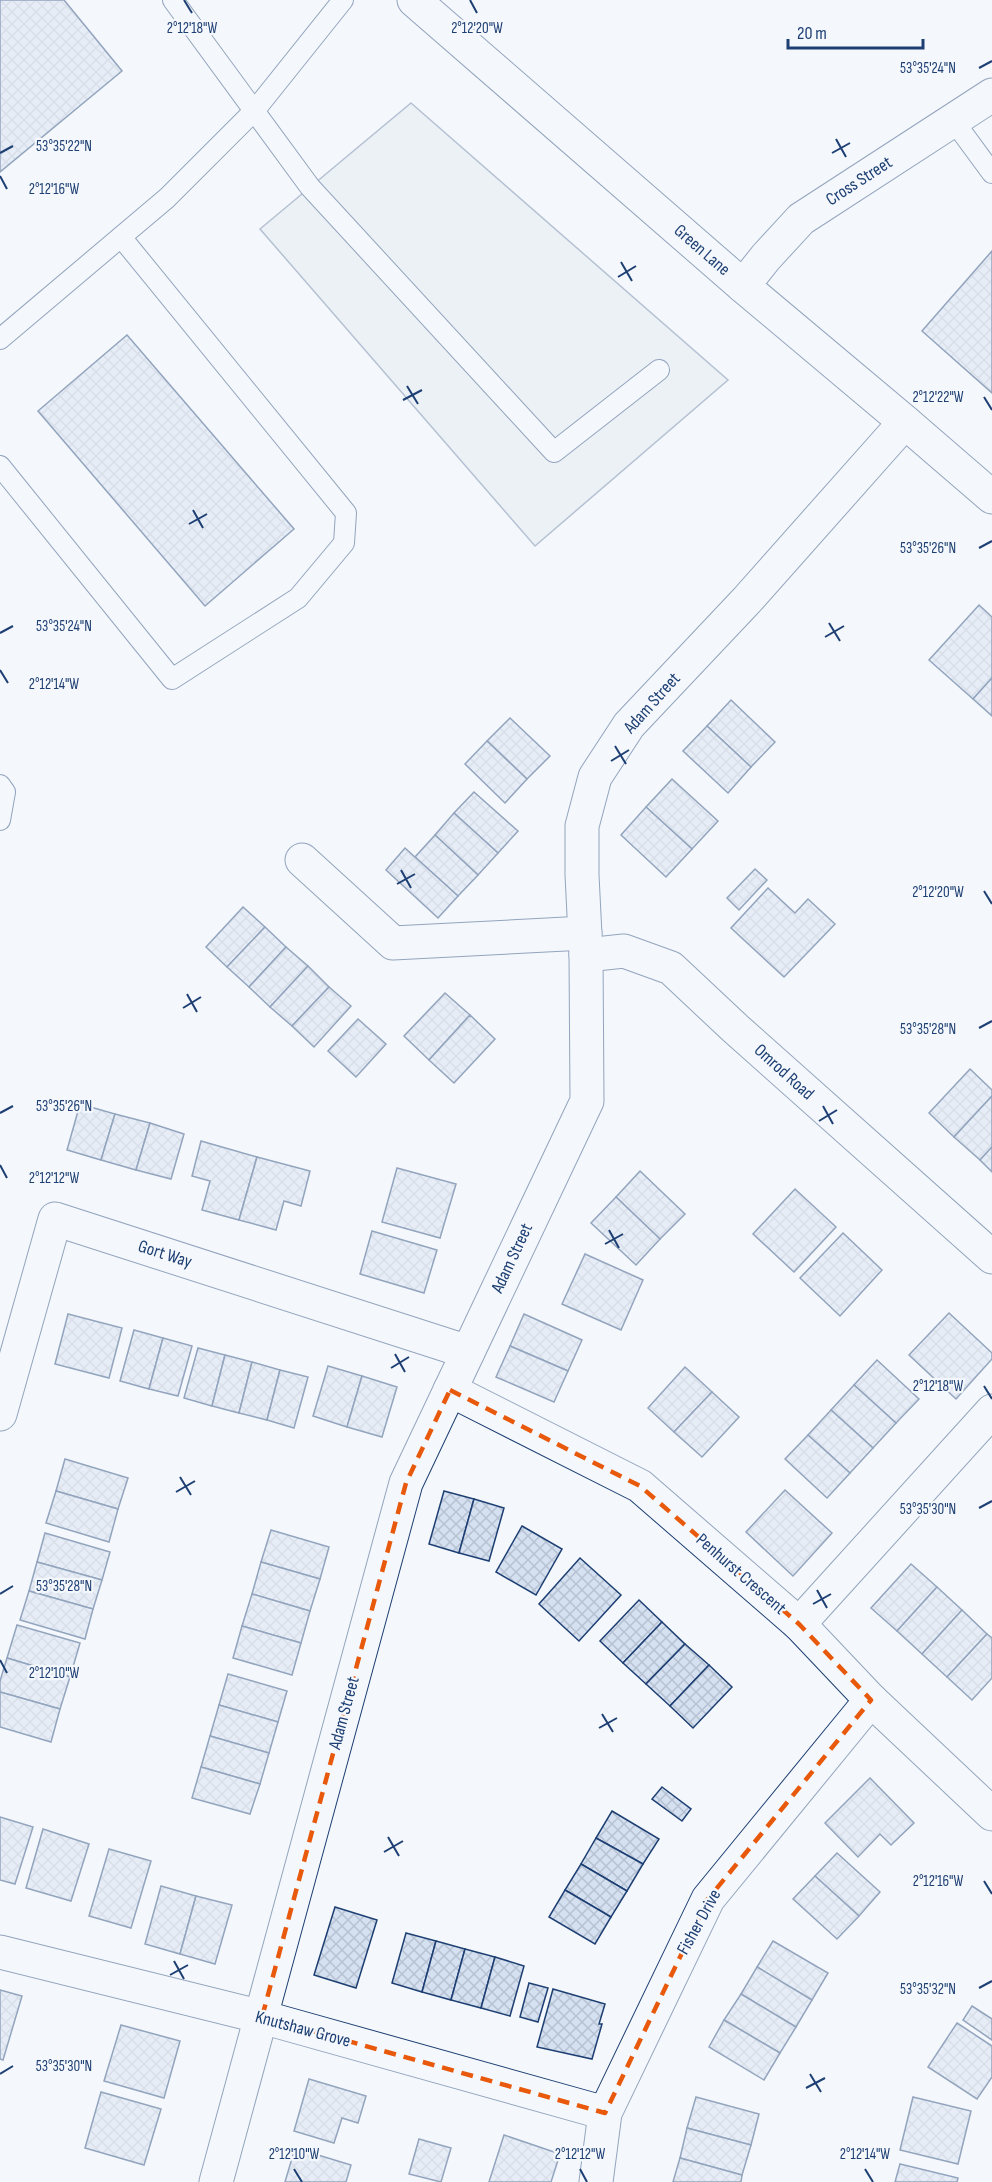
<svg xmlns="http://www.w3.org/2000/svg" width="992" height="2182" font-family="'Sofia Sans Condensed',sans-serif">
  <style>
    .parking { fill: #e3e8f0; stroke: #687fa3; stroke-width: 1.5 }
    .building { fill: url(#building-cross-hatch); stroke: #1d3f73; stroke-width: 1.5 }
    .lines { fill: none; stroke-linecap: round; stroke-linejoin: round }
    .lane-casing { stroke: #1d3f73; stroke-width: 22 }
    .street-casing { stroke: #1d3f73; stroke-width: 35 }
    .secondary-casing { stroke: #1d3f73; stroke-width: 35 }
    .lane { stroke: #f4f7fb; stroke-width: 20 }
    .street { stroke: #f4f7fb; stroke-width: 33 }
    .secondary { stroke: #f4f7fb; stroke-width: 33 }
    .marked { fill: none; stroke: #e8590c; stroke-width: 4.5; stroke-dasharray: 12 8; stroke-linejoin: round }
    .ticks { fill: none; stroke: #1d3f73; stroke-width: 2 }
    .labels { text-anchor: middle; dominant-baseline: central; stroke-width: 4.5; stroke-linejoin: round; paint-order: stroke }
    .street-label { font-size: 18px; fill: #1d3f73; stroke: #f4f7fb }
    .ticks-label { font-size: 15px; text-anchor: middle; fill: #1d3f73; stroke: #f4f7fb; stroke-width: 4.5; stroke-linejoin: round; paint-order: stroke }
  </style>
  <defs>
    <pattern id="building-cross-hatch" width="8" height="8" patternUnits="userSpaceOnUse" patternTransform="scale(1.5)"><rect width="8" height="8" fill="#d5e0f0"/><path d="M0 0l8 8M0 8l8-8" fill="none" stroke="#b6c1d1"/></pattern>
  </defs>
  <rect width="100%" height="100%" fill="#f4f7fb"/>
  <polygon class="parking" points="411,103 728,380 535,546 260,229"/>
  <g class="building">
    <polygon points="0,0 64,0 122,71 0,172"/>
    <polygon points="992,251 992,393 922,331"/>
    <polygon points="127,335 294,529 205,606 38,411"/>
    <polygon points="979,605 992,617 992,678 973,699 929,660"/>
    <polygon points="992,678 992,716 973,699"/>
    <polygon points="731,700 775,742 751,767 707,726"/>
    <polygon points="510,718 550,756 527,779 487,741"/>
    <polygon points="707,726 751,767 728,793 683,751"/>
    <polygon points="487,741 527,779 505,803 465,764"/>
    <polygon points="672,779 718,821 692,849 646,807"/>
    <polygon points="474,792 518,831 498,853 454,813"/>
    <polygon points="646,807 692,849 666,877 621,835"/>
    <polygon points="454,813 498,853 478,875 435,835"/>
    <polygon points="435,835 478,875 458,896 415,857"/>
    <polygon points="405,848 458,896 438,918 386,870"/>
    <polygon points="755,869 767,880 739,910 727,898"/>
    <polygon points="768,888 795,913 808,899 835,924 784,977 731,928"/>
    <polygon points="243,907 265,927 227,967 206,947"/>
    <polygon points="265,927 286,947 249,987 227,967"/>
    <polygon points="286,947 308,966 270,1007 249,987"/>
    <polygon points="308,966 329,987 292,1026 270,1007"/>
    <polygon points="329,987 351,1006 314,1047 292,1026"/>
    <polygon points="445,993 470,1015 429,1060 404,1036"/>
    <polygon points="470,1015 495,1039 454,1083 429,1060"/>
    <polygon points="358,1019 386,1044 356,1077 328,1051"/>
    <polygon points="970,1069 992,1090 992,1096 954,1137 929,1113"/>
    <polygon points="992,1096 992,1147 980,1160 954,1137"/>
    <polygon points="80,1104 115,1114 101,1160 67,1150"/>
    <polygon points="115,1114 150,1123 136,1170 101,1160"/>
    <polygon points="150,1123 184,1134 171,1179 136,1170"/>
    <polygon points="201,1141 257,1157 239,1220 202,1210 210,1181 192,1176"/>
    <polygon points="992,1147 992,1172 980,1160"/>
    <polygon points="257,1157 310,1171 301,1206 284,1201 276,1230 239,1220"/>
    <polygon points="397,1168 456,1184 440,1238 382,1222"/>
    <polygon points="640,1171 685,1214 660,1239 616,1197"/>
    <polygon points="795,1189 836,1227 794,1272 753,1234"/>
    <polygon points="616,1197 660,1239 636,1265 591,1223"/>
    <polygon points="372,1231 437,1250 424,1293 360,1274"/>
    <polygon points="843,1233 882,1270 840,1316 800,1278"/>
    <polygon points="585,1254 643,1280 621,1330 562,1304"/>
    <polygon points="949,1313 992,1353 992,1359 956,1399 909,1355"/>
    <polygon points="68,1314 122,1328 109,1378 55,1364"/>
    <polygon points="524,1314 582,1340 568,1371 510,1346"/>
    <polygon points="134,1330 163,1338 149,1389 120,1381"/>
    <polygon points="163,1338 192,1346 178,1396 149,1389"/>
    <polygon points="510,1346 568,1371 554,1402 496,1377"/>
    <polygon points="198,1348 225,1355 212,1406 184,1398"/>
    <polygon points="225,1355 252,1362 239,1413 212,1406"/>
    <polygon points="877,1360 919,1399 896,1423 854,1385"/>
    <polygon points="252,1362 280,1370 267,1420 239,1413"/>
    <polygon points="328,1366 362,1376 347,1427 313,1416"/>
    <polygon points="685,1367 712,1392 674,1432 648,1408"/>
    <polygon points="280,1370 308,1377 294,1428 267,1420"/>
    <polygon points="362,1376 397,1387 382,1437 347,1427"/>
    <polygon points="854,1385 896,1423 873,1448 831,1410"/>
    <polygon points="712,1392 739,1417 702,1457 674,1432"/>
    <polygon points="831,1410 873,1448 850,1473 808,1435"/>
    <polygon points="808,1435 850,1473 827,1498 785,1459"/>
    <polygon points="65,1459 128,1478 118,1509 56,1491"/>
    <polygon points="785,1490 832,1533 793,1576 746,1532"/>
    <polygon points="56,1491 118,1509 109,1542 46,1523"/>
    <polygon points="444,1491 474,1499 459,1553 429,1544"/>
    <polygon points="474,1499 504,1508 489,1561 459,1553"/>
    <polygon points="522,1526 562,1549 536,1595 496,1572"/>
    <polygon points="271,1530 329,1547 320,1579 261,1562"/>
    <polygon points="45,1533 110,1552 102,1580 37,1562"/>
    <polygon points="580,1558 621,1595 579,1641 539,1604"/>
    <polygon points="37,1562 102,1580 93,1609 29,1591"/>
    <polygon points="261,1562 320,1579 310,1611 252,1594"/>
    <polygon points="911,1564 937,1587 897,1631 871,1608"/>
    <polygon points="937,1587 962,1610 922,1654 897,1631"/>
    <polygon points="29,1591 93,1609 85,1639 20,1620"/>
    <polygon points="252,1594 310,1611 301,1643 242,1626"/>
    <polygon points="639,1600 662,1622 623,1663 600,1641"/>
    <polygon points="962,1610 987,1634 947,1677 922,1654"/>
    <polygon points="662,1622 685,1644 646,1684 623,1663"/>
    <polygon points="17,1625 80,1643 70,1677 7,1658"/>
    <polygon points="242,1626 301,1643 292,1675 233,1658"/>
    <polygon points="987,1634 992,1638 992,1678 972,1700 947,1677"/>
    <polygon points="685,1644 709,1665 670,1706 646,1684"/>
    <polygon points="7,1658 70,1677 60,1709 0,1692 0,1681"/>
    <polygon points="709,1665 732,1687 693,1728 670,1706"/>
    <polygon points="228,1674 287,1691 278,1722 219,1705"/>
    <polygon points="0,1692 60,1709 51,1742 0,1727"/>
    <polygon points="219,1705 278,1722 269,1753 210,1736"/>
    <polygon points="210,1736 269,1753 260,1784 201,1767"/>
    <polygon points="201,1767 260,1784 250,1814 192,1798"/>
    <polygon points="870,1778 914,1823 891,1845 880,1834 858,1857 825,1823"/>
    <polygon points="662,1787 691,1809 682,1821 652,1799"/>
    <polygon points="612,1811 659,1839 643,1864 596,1838"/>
    <polygon points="0,1817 33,1827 15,1884 0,1880"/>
    <polygon points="43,1829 89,1844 71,1901 26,1888"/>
    <polygon points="596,1838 643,1864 627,1891 581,1864"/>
    <polygon points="109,1849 151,1861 131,1928 89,1916"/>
    <polygon points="837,1853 880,1892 859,1916 815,1876"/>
    <polygon points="581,1864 627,1891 611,1917 565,1890"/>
    <polygon points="815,1876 859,1916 837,1939 793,1899"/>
    <polygon points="161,1886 196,1896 180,1954 145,1944"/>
    <polygon points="565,1890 611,1917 595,1944 549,1917"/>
    <polygon points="196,1896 232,1905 215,1964 180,1954"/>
    <polygon points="335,1907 377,1920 356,1988 314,1975"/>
    <polygon points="406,1933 436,1941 422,1992 392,1983"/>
    <polygon points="436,1941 465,1949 451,2000 422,1992"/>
    <polygon points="773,1941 828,1973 812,2000 757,1967"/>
    <polygon points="465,1949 495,1957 481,2008 451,2000"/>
    <polygon points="495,1957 524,1966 510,2016 481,2008"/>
    <polygon points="757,1967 812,2000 796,2027 741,1994"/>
    <polygon points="529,1983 548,1988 538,2022 520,2017"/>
    <polygon points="553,1989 605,2004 599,2024 602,2024 592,2059 537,2047"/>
    <polygon points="0,1990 22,1996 3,2060 0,2059"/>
    <polygon points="741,1994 796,2027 780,2053 724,2020"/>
    <polygon points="972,2006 992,2019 992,2040 963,2020"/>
    <polygon points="724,2020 780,2053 764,2080 709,2047"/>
    <polygon points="957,2023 992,2046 992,2077 977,2099 928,2067"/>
    <polygon points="121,2025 180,2041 164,2098 104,2081"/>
    <polygon points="309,2079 366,2096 358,2123 342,2118 334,2143 294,2131"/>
    <polygon points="101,2092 161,2109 144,2165 85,2148"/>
    <polygon points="696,2097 759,2114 751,2145 687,2128"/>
    <polygon points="913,2097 971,2111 958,2164 900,2150"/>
    <polygon points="687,2128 751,2145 742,2175 680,2158"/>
    <polygon points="504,2135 560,2154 551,2182 489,2182"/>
    <polygon points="419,2139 451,2148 441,2182 409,2174"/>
    <polygon points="295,2148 351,2165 346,2182 285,2182"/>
    <polygon points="680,2158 742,2175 741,2182 673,2182"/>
    <polygon points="900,2164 958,2178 957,2182 895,2182"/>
  </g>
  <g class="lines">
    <g class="lane-casing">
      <g id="lane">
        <polyline points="173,0 310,187 554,452 659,370"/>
        <polyline points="953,120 992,173"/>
        <polyline points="0,339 167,198 255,110 343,0"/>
        <polyline points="0,466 172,679 298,598 344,543 346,513 121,237"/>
        <polyline points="0,785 5,792 0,820"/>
      </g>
    </g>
    <g class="street-casing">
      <g id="street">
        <polyline points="743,286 766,257 801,219 992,95"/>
        <polyline points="302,860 393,943 585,933"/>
        <polyline points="586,955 624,951 671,968 736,1029 992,1257"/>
        <polyline points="450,1390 640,1486 799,1624 871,1700 992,1814"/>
        <polyline points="0,1414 55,1219 468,1352"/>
        <polyline points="799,1624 992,1411"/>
        <polyline points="0,1952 262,2017 605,2113"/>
        <polyline points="216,2182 406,1483 587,1101 586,955 582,875 582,826 595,777 629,725 747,600 905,422"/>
        <polyline points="596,2182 605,2113 708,1899 871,1700"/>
      </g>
    </g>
    <g class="secondary-casing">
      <polyline id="secondary" points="414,0 743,286 905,422 992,497"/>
    </g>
    <use href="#lane" class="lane"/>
    <use href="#street" class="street"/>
    <use href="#secondary" class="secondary"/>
  </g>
  <path d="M0 0H992V2182H0ZM450,1390l190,96 159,138 72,76 -163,199 -103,214 -343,-96 144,-534z" fill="#f4f7fb" fill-opacity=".55" fill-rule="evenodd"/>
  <path class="marked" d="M450,1390l190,96 159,138 72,76 -163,199 -103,214 -343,-96 144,-534z"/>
  <path class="ticks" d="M184,0l8,13M470,0l7,13M979,68l13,-7M836,139l10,18M0,153l13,-7M832,153l18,-10M0,176l7,13M621,262l11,19M618,277l18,-11M407,386l11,18M984,397l8,13M403,400l19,-10M193,510l10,18M189,524l18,-10M979,548l13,-7M829,623l11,18M0,633l13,-7M825,637l19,-11M0,670l8,13M615,746l11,18M611,761l18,-11M401,870l10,18M397,884l18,-10M984,891l8,13M187,994l10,18M183,1008l18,-11M979,1028l13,-7M823,1106l10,18M0,1113l13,-7M819,1121l18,-11M0,1165l7,13M609,1230l10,18M605,1244l18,-10M395,1354l10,18M391,1368l18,-11M984,1386l8,13M180,1477l11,18M176,1492l19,-11M979,1508l13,-7M817,1590l10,18M0,1594l13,-8M813,1604l18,-10M0,1660l7,13M602,1714l11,18M599,1728l18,-10M388,1837l11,19M384,1852l19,-11M984,1881l8,13M174,1961l10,18M170,1975l18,-10M979,1988l13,-7M0,2074l13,-8M810,2074l11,18M806,2088l19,-10M294,2169l8,13M580,2169l7,13M865,2169l8,13"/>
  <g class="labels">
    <g class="street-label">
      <text transform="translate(859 181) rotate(-33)">Cross Street</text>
      <text transform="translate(702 250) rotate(41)">Green Lane</text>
      <text transform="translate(652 703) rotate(-48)">Adam Street</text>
      <text transform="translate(784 1072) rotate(42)">Omrod Road</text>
      <text transform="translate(165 1254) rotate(18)">Gort Way</text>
      <text transform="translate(512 1258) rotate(-65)">Adam Street</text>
      <text transform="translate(741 1574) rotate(41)">Penhurst Crescent</text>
      <text transform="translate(344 1713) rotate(-75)">Adam Street</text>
      <text transform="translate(699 1922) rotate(-61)">Fisher Drive</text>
      <text transform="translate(303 2029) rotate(15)">Knutshaw Grove</text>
    </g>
  </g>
  <g class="ticks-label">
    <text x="192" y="33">2°12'18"W</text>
    <text x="477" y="33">2°12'20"W</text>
    <text x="928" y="73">53°35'24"N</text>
    <text x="64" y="151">53°35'22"N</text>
    <text x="54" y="194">2°12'16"W</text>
    <text x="938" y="402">2°12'22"W</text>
    <text x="928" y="553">53°35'26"N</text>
    <text x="64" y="631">53°35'24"N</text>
    <text x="54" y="689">2°12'14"W</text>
    <text x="938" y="897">2°12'20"W</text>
    <text x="928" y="1034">53°35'28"N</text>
    <text x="64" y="1111">53°35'26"N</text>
    <text x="54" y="1183">2°12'12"W</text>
    <text x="938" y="1391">2°12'18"W</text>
    <text x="928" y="1514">53°35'30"N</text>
    <text x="64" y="1591">53°35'28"N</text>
    <text x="54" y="1678">2°12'10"W</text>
    <text x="938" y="1886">2°12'16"W</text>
    <text x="928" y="1994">53°35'32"N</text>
    <text x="64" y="2071">53°35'30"N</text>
    <text x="294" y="2159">2°12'10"W</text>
    <text x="580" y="2159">2°12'12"W</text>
    <text x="865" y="2159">2°12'14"W</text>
  </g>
  <path d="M788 39v9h135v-9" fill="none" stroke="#1d3f73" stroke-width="3"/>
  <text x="797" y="39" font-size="18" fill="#1d3f73" stroke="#f4f7fb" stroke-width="4.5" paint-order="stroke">20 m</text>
</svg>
